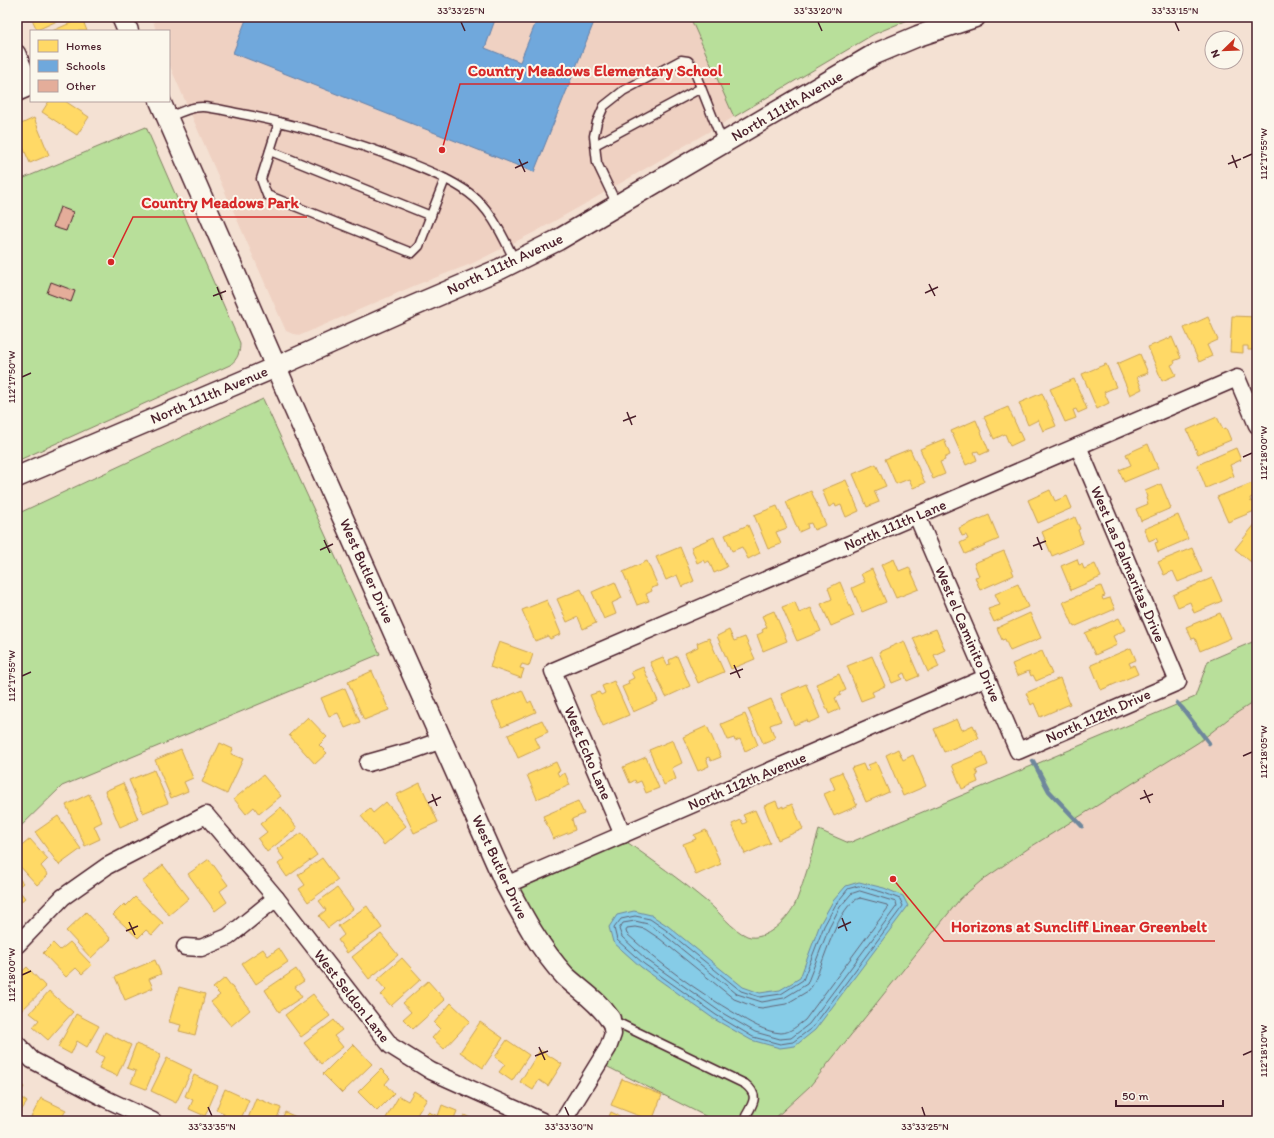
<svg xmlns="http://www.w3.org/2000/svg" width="1274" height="1138" font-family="Itim,sans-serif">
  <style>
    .built { fill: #efd1c2 }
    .green { fill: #b8df9a; stroke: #817f62 }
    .water { fill: #86cce7; stroke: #6e879c }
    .homes { fill: #ffd966; stroke: #c9a154 }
    .schools { fill: #6fa8dc; stroke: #647fa7 }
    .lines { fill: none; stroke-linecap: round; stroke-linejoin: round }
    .shore { stroke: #626476; stroke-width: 1 }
    .stream { stroke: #6e879c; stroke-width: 4.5 }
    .building { fill: #e4ad9a; stroke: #4a1f2b }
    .service-casing { stroke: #4a1f2b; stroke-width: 11 }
    .minor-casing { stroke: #4a1f2b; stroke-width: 19 }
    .tertiary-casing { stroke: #4a1f2b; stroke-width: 23 }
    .service { stroke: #fbf7ec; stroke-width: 8 }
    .minor { stroke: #fbf7ec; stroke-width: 16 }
    .tertiary { stroke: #fbf7ec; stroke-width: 20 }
    .ticks { fill: none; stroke: #4a1f2b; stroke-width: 1.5 }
    .labels { text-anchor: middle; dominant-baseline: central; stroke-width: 4; stroke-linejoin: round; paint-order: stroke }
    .street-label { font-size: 15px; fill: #4a1f2b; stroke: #fbf7ec }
    .leader { fill: none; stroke: #d62828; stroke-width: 1.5 }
    .callout-dot { fill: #d62828; stroke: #fbf7ec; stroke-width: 1.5 }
    .callout-label { font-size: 16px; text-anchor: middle; font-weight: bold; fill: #d62828; stroke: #fbf7ec; stroke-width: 4; stroke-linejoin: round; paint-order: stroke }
    .neatline { fill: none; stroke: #4a1f2b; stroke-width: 1.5 }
    .ticks-label { font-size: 10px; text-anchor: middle; fill: #4a1f2b }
  </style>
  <rect width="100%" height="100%" fill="#f4e1d3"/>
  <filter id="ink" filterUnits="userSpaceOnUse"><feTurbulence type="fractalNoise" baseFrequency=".025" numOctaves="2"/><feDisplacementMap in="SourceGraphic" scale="8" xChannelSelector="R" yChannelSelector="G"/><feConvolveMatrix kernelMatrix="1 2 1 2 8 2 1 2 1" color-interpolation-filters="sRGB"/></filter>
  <g filter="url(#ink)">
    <g class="built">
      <polygon points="152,17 690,17 734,117 583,205 535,232 471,264 416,285 301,335 293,334 286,331 267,288 169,64 169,31 156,31"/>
      <polygon points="1257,700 1257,1121 772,1121 810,1086 960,899 981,881 1029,848 1199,742 1232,716"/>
    </g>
    <g class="green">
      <polygon points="690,17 915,17 874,34 734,117"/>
      <path d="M146,127l94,216c0,9 -2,16 -10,22l-213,96v-280z"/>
      <polygon points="263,399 380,654 62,786 17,830 17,514"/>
      <path d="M1257,640v60l-25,16 -33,26 -170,106 -48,33 -21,18 -150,187 -38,35h-57l-111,-56 18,-33 -4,-17 -44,-43 -45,-61 -13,-24 108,-47c28,20 57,40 83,62 13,10 24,27 40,34 18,7 42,-18 49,-34 9,-23 16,-48 23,-72l30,13 346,-146 13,-36z"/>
    </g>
    <polygon class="water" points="859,882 884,888 903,896 908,906 815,1030 795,1046 780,1048 751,1040 714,1019 641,967 613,942 609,927 617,915 634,911 651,915 668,926 743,987 760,993 780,990 800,978 820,924 833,901 846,886"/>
    <g class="homes">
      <polygon points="31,17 66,17 37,30"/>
      <polygon points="82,18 87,31 52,31"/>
      <polygon points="49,101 65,101 89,117 77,135 42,112"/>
      <polygon points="34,118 49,155 30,163 17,134 17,126"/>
      <polygon points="17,153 23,166 17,169"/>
      <polygon points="1232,316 1257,317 1257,350 1248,350 1248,346 1243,346 1243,353 1230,352"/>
      <polygon points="1208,317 1218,340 1207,345 1212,356 1199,362 1184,328"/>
      <polygon points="1172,337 1181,358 1174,361 1175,363 1171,365 1176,375 1162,381 1148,347"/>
      <polygon points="1140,354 1148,373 1137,377 1142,389 1130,395 1117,364"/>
      <polygon points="1106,364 1116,387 1104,392 1109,403 1097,409 1082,374"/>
      <polygon points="1074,379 1087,409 1078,413 1076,409 1073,410 1076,418 1065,422 1050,389"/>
      <polygon points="1042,393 1056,426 1043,431 1038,420 1028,425 1019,403"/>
      <polygon points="1008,407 1023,440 1010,446 1005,434 994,439 984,417"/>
      <polygon points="1217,417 1223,429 1226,428 1231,440 1198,454 1187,430"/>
      <polygon points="976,420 989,451 980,455 978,451 974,452 977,460 966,465 951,431"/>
      <polygon points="944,439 950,455 944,458 945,460 940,462 945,474 933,479 920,449"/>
      <polygon points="1148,444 1158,468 1124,482 1119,470 1131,465 1126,454"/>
      <polygon points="1236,448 1241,460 1230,465 1234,476 1206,488 1197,465"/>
      <polygon points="910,449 925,483 913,488 909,479 896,484 885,459"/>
      <polygon points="876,464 886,486 874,491 879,502 867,507 853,474"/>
      <polygon points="846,480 859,511 846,517 841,505 836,507 835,504 829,507 822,490"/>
      <polygon points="1252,483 1257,495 1250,498 1251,502 1255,500 1257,505 1257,510 1228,522 1217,497"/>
      <polygon points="1161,484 1171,508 1141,521 1136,509 1148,504 1146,498 1147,497 1145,491"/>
      <polygon points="1050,490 1055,501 1067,496 1072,508 1038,523 1028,500"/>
      <polygon points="811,491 826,525 814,530 811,523 807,524 808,528 799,532 786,502"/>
      <polygon points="777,506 787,528 776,532 781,544 768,549 754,515"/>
      <polygon points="989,515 999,539 965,554 960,543 968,539 966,535 962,536 959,528"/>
      <polygon points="1178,515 1188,539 1158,552 1155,543 1158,542 1156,538 1149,541 1144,529"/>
      <polygon points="1075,517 1080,529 1078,530 1083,543 1052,556 1042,532"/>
      <polygon points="1256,523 1257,564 1256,566 1235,549"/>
      <polygon points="748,525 760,553 748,559 742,547 732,551 725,535"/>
      <polygon points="714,537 727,567 714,573 709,561 705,563 703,560 697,563 691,547"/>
      <polygon points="680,547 694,581 682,587 677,575 666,580 656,557"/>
      <polygon points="1192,548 1202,572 1178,582 1173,571 1164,575 1158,562"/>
      <polygon points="1004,551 1014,575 980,590 975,577 979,576 974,563"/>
      <polygon points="894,559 899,571 909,567 919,589 896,598 881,565"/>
      <polygon points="1077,559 1079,565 1082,564 1084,569 1095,564 1101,577 1071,590 1061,566"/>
      <polygon points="647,561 658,586 651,588 652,591 646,594 649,601 637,605 623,572"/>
      <polygon points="872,569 886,602 862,612 852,588 865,582 861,574"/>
      <polygon points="1212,578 1222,601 1194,613 1190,602 1178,607 1173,595"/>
      <polygon points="615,582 622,598 612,603 616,614 604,619 592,592"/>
      <polygon points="840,582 854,616 831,626 821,604 832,599 828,588"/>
      <polygon points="1018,584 1028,607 994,622 988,609 1000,605 995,594"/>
      <polygon points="1101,586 1105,596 1102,597 1103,600 1110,598 1115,609 1074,627 1063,602"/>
      <polygon points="581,589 596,623 583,629 578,617 567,622 557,599"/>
      <polygon points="547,600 561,634 550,639 548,636 535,641 522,610"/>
      <polygon points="795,602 799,613 811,608 821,631 797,641 782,607"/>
      <polygon points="774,611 787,641 763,651 757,635 763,632 762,630 767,627 762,616"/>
      <polygon points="1030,613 1041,638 1010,651 1005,639 1002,640 997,628"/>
      <polygon points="1220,613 1231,638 1200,651 1195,638 1192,639 1186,627"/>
      <polygon points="1119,618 1125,630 1113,636 1117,645 1095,655 1085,633"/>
      <polygon points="936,629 945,650 934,655 939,667 928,672 913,638"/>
      <polygon points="729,630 734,641 745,637 755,659 731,669 717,636"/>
      <polygon points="709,638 724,672 698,683 685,653 698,647 697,643"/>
      <polygon points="904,641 919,676 907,681 904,673 900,675 902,679 892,683 879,652"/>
      <polygon points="499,642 533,654 529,666 522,664 520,668 524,669 521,678 490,667"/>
      <polygon points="1131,648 1136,660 1129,663 1131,667 1134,665 1138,674 1101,690 1091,665"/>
      <polygon points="1042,651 1052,674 1036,681 1033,675 1031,676 1029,671 1017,676 1012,664"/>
      <polygon points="677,656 690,686 666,697 650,662 663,657 667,665 670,664 669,660"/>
      <polygon points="872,656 885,686 872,692 874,696 861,701 847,666"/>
      <polygon points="643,667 658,701 633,712 622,687 629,684 628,681 634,678 631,672"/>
      <polygon points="372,671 389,710 364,720 348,682"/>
      <polygon points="839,674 846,690 840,693 841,695 835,698 840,709 829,714 816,684"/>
      <polygon points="1060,678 1070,704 1040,717 1034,703 1031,705 1026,693"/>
      <polygon points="614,681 629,715 603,726 590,695 599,692 601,695 605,693 602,686"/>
      <polygon points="806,684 820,718 808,723 807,720 794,725 781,694"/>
      <polygon points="345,688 360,722 345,728 338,713 329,716 321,698"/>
      <polygon points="522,690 528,703 531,701 536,712 502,727 492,703"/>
      <polygon points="771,699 781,721 770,725 775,738 763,743 748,709"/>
      <polygon points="745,714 758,745 745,751 740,739 735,741 734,738 728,740 721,724"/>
      <polygon points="308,717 327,737 319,745 327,753 315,764 289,735"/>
      <polygon points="957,719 962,730 973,725 979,738 944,752 934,729"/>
      <polygon points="542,720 548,732 535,738 540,748 518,758 508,735"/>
      <polygon points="707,726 721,757 711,761 709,757 706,758 709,766 698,771 683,737"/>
      <polygon points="673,740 682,763 672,768 676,779 664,785 649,750"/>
      <polygon points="220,743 233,749 231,754 243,759 227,794 202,782"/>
      <polygon points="181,749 193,778 184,782 188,791 171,798 155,760"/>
      <polygon points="898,749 903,760 913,755 926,786 903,796 886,755"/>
      <polygon points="983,752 988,765 976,770 978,775 976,776 978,782 962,789 952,765"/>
      <polygon points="646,757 659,788 646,793 641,781 636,783 635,780 630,783 623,767"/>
      <polygon points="556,762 560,771 557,772 559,776 565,773 570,785 537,799 527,775"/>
      <polygon points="876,762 889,792 866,802 851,768 863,764 866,771 870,769 868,765"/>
      <polygon points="154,770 168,803 143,813 129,780"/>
      <polygon points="842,772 857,806 834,816 824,794 835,789 830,777"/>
      <polygon points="263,775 281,796 259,814 254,807 246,814 234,799"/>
      <polygon points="123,783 138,819 120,827 105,791"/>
      <polygon points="420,783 438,822 414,833 396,795"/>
      <polygon points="89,794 102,822 94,826 100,839 85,846 66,805"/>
      <polygon points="578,801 584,814 572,819 575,830 553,839 543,816"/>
      <polygon points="776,801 779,808 783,806 783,808 792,804 803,829 778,840 764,806"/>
      <polygon points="386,802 406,826 384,845 361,816 370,809 373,813"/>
      <polygon points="281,807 297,828 267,852 258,839 267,832 260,824"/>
      <polygon points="755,810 770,843 745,854 732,824 741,820 743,824 747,822 743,815"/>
      <polygon points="58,816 81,849 59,865 35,832"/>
      <polygon points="706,830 721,864 696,875 683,844 696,839 694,835"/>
      <polygon points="302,833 317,855 287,877 278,864 284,859 277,849"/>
      <polygon points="30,839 48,859 41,866 48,875 37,885 17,863 17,850"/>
      <polygon points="322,858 338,880 308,902 299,889 305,885 298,875"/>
      <polygon points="209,859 228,885 220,891 227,902 215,911 188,874"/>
      <polygon points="163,865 189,898 169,915 142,882"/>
      <polygon points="17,876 23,883 17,888"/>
      <polygon points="17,888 25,898 17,905"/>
      <polygon points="337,888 353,909 328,928 319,916 326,910 319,901"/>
      <polygon points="135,897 163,923 152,935 146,930 138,938 113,915 124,904 126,906"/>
      <polygon points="367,906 382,928 347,953 338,940 344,935 338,926"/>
      <polygon points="86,912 111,939 91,958 66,931"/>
      <polygon points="381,934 398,955 369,979 352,957"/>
      <polygon points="70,942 92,965 82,974 76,968 66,977 43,953 53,943 60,950"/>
      <polygon points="279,948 288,962 256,984 242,963 263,949 268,956"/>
      <polygon points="402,958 421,979 391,1006 381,995 386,990 377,980"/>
      <polygon points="155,960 161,974 149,979 153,988 125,1000 115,977"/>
      <polygon points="27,967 46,987 19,1013 17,1011 17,976"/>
      <polygon points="296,969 304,981 295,987 302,997 279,1012 265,990"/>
      <polygon points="225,978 250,1010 231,1026 211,1002 220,995 213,988"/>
      <polygon points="428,981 445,1000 413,1029 403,1019 411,1012 403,1003"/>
      <polygon points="179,987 205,994 195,1035 179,1031 181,1025 169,1022"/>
      <polygon points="49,991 73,1012 48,1040 33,1027 39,1020 30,1013"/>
      <polygon points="313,994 330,1016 301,1037 285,1015"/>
      <polygon points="451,1003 470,1021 444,1049 432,1038 440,1029 434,1023"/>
      <polygon points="76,1014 99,1026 87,1047 77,1041 71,1054 58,1047"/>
      <polygon points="334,1020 342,1030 334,1036 343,1047 321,1064 304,1043"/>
      <polygon points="480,1022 503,1038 483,1068 460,1052"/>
      <polygon points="105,1032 131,1045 117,1076 99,1068 104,1057 96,1053"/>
      <polygon points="507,1040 529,1055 512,1081 499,1072 505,1064 495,1057"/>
      <polygon points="136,1044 161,1054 146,1089 131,1083 136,1071 127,1068"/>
      <polygon points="353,1044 372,1064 342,1093 323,1074"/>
      <polygon points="540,1050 562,1064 548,1086 539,1080 533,1090 520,1082"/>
      <polygon points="167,1058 192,1070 176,1103 151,1091"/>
      <polygon points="381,1069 390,1078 385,1084 394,1094 377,1111 358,1092"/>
      <polygon points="194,1075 218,1086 205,1116 189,1109 193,1100 185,1096"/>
      <polygon points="622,1079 662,1095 652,1121 611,1105"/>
      <polygon points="17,1082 24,1087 18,1095 27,1102 17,1117"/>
      <polygon points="225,1089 249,1100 240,1121 221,1121 224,1113 216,1110"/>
      <polygon points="414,1091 427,1099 413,1121 390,1121 386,1118 399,1096 408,1101"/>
      <polygon points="41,1098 66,1110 60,1121 29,1121"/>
      <polygon points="256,1098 281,1108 276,1121 247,1121"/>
      <polygon points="442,1105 457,1111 453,1121 424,1121 428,1112 438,1116"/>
      <polygon points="285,1112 305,1121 281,1121"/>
      <polygon points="611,1112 630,1121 607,1121"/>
      <polygon points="464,1115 477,1121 461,1121"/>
      <polygon points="81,1116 92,1121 79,1121"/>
      <polygon points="596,1118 604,1121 595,1121"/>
    </g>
    <polygon class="schools" points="247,17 496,17 485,48 520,62 538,17 596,17 534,172 233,53"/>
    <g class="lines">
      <g class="shore">
        <polygon points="859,886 882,892 900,899 903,906 813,1027 793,1042 780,1044 753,1037 716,1015 644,964 617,940 614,928 621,919 635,916 650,919 666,930 741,991 760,997 781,994 803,980 824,926 836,904 848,889"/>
        <polygon points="860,891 896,902 897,906 809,1024 791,1038 780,1039 755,1032 719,1011 647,960 622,937 619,929 623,923 635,921 648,924 663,934 737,994 762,1002 784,998 807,984 829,928 840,907 851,894"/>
        <path d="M860,898l27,7 1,3 -83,112c-7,5 -15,13 -24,13 -16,-1 -32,-11 -45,-19 -39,-23 -76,-50 -109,-80l-1,-3 1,-3 8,-1 10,2 15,10 74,60 21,8 7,1 24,-4 22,-13 4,-5c11,-19 26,-84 48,-88z"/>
      </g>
      <g class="stream">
        <polyline points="1177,703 1183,709 1209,743"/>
        <polyline points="1033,761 1049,791 1082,826"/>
      </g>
    </g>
    <g class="building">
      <polygon points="60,207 73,212 66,231 53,227"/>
      <polygon points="51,282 75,291 71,302 47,293"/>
    </g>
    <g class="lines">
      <g class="service-casing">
        <g id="service">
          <path d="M167,118c11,-5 23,-11 35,-11 12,0 32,6 45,8 54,11 106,26 157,46 22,9 46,18 65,32 23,17 34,44 46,68"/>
          <polyline points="279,122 261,179 267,195 412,253 419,246 445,179"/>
          <polyline points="595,145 701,88"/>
          <polyline points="270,151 431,216"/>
          <polyline points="617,205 597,163 594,136 597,122 604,106 623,91 681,60 688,61 692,65 723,143"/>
          <path d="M610,1019l135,65c14,11 9,18 1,32"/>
        </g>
      </g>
      <g class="minor-casing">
        <g id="minor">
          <polyline points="17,53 31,85"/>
          <polyline points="17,93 31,87"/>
          <polyline points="917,516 1018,751 1178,682 1078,446"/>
          <polyline points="368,763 414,750 442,740"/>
          <polyline points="623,835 553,671 1237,378 1257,425"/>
          <polyline points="506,885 987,677"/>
          <polyline points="17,945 63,897 107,866 206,815 276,898 391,1046 431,1071 542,1121"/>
          <polyline points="185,947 201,948 228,937 276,898"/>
          <polyline points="17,1044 32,1060 106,1099 153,1121"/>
          <polyline points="563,1121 608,1048 613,1034 610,1019"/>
        </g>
      </g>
      <g class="tertiary-casing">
        <g id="tertiary">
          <polyline points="122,17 128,31"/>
          <path d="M160,101l126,289 220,495c17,32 34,64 59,91 15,14 33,25 45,43"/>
          <polyline points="17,477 276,367 411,307 500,269 558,240 875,54 918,36 975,17"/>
        </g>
      </g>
      <use href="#service" class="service"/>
      <use href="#minor" class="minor"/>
      <use href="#tertiary" class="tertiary"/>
    </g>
  </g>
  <path class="ticks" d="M461,22l4,9M818,22l4,9M1175,22l4,9M1232,155l5,13M1243,158l9,-4M519,159l6,13M1228,164l13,-5M515,168l13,-6M929,284l6,12M217,287l5,13M925,293l13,-6M213,296l13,-5M22,377l9,-4M627,412l5,13M623,421l13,-5M1243,457l9,-4M1037,537l5,13M324,540l6,13M1033,546l13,-5M320,550l13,-6M734,665l6,13M730,674l13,-5M22,676l9,-4M1243,756l9,-4M1144,790l6,13M432,794l5,12M1140,799l13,-5M428,803l13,-6M842,918l5,13M129,922l6,13M838,928l13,-6M126,931l12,-5M22,975l9,-4M539,1047l6,13M1243,1055l9,-4M535,1056l13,-5M208,1107l4,9M565,1107l4,9M922,1107l3,9"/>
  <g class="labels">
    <g class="street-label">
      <text transform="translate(787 106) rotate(-30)">North 111th Avenue</text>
      <text transform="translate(505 264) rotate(-25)">North 111th Avenue</text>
      <text transform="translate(209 395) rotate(-23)">North 111th Avenue</text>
      <text transform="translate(895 525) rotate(-23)">North 111th Lane</text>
      <text transform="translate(1128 564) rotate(67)">West Las Palmaritas Drive</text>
      <text transform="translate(367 571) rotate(66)">West Butler Drive</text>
      <text transform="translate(968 634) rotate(67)">West el Caminito Drive</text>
      <text transform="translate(1098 716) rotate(-24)">North 112th Drive</text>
      <text transform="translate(588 753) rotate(67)">West Echo Lane</text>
      <text transform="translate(747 781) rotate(-23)">North 112th Avenue</text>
      <text transform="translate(500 867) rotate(65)">West Butler Drive</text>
      <text transform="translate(352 996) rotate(52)">West Seldon Lane</text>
    </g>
  </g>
  <path class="leader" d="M442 150L460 84H730M111 262L133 217H307M893 879L944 941H1215"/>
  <g class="callout-dot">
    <circle cx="442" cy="150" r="4"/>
    <circle cx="111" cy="262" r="4"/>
    <circle cx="893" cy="879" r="4"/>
  </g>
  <g class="callout-label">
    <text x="595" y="76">Country Meadows Elementary School</text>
    <text x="220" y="208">Country Meadows Park</text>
    <text x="1079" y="932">Horizons at Suncliff Linear Greenbelt</text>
  </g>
  <rect width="1274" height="1138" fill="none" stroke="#fbf7ec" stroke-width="44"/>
  <rect x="30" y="30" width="140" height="72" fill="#fbf7ec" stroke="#b4a19f"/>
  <rect x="38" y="40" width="20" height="12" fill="#ffd966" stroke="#b4a19f"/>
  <text x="66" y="50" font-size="12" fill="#4a1f2b">Homes</text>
  <rect x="38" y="60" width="20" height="12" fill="#6fa8dc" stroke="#b4a19f"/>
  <text x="66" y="70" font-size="12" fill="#4a1f2b">Schools</text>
  <rect x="38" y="80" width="20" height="12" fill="#e4ad9a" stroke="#b4a19f"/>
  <text x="66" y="90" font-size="12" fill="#4a1f2b">Other</text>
  <g transform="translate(1224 50) rotate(247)"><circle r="19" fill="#fbf7ec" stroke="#b4a19f"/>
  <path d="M0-3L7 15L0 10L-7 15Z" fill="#c8321e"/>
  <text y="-6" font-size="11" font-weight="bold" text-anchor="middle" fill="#4a1f2b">N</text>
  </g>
  <path d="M1116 1100v6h107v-6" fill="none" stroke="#4a1f2b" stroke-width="2"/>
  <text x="1122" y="1100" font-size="12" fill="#4a1f2b" stroke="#fbf7ec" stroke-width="3" paint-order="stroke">50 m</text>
  <rect x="22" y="22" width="1230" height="1094" class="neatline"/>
  <g class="ticks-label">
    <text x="461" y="14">33°33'25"N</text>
    <text x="818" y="14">33°33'20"N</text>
    <text x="1175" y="14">33°33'15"N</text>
    <text transform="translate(1263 154) rotate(-90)" y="4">112°17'55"W</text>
    <text transform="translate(11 377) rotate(-90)" y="4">112°17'50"W</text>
    <text transform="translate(1263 453) rotate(-90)" y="4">112°18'00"W</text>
    <text transform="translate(11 676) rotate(-90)" y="4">112°17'55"W</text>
    <text transform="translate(1263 752) rotate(-90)" y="4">112°18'05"W</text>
    <text transform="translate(11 975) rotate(-90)" y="4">112°18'00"W</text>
    <text transform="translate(1263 1051) rotate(-90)" y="4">112°18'10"W</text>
    <text x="212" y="1130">33°33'35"N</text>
    <text x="569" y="1130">33°33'30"N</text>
    <text x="925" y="1130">33°33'25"N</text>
  </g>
</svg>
